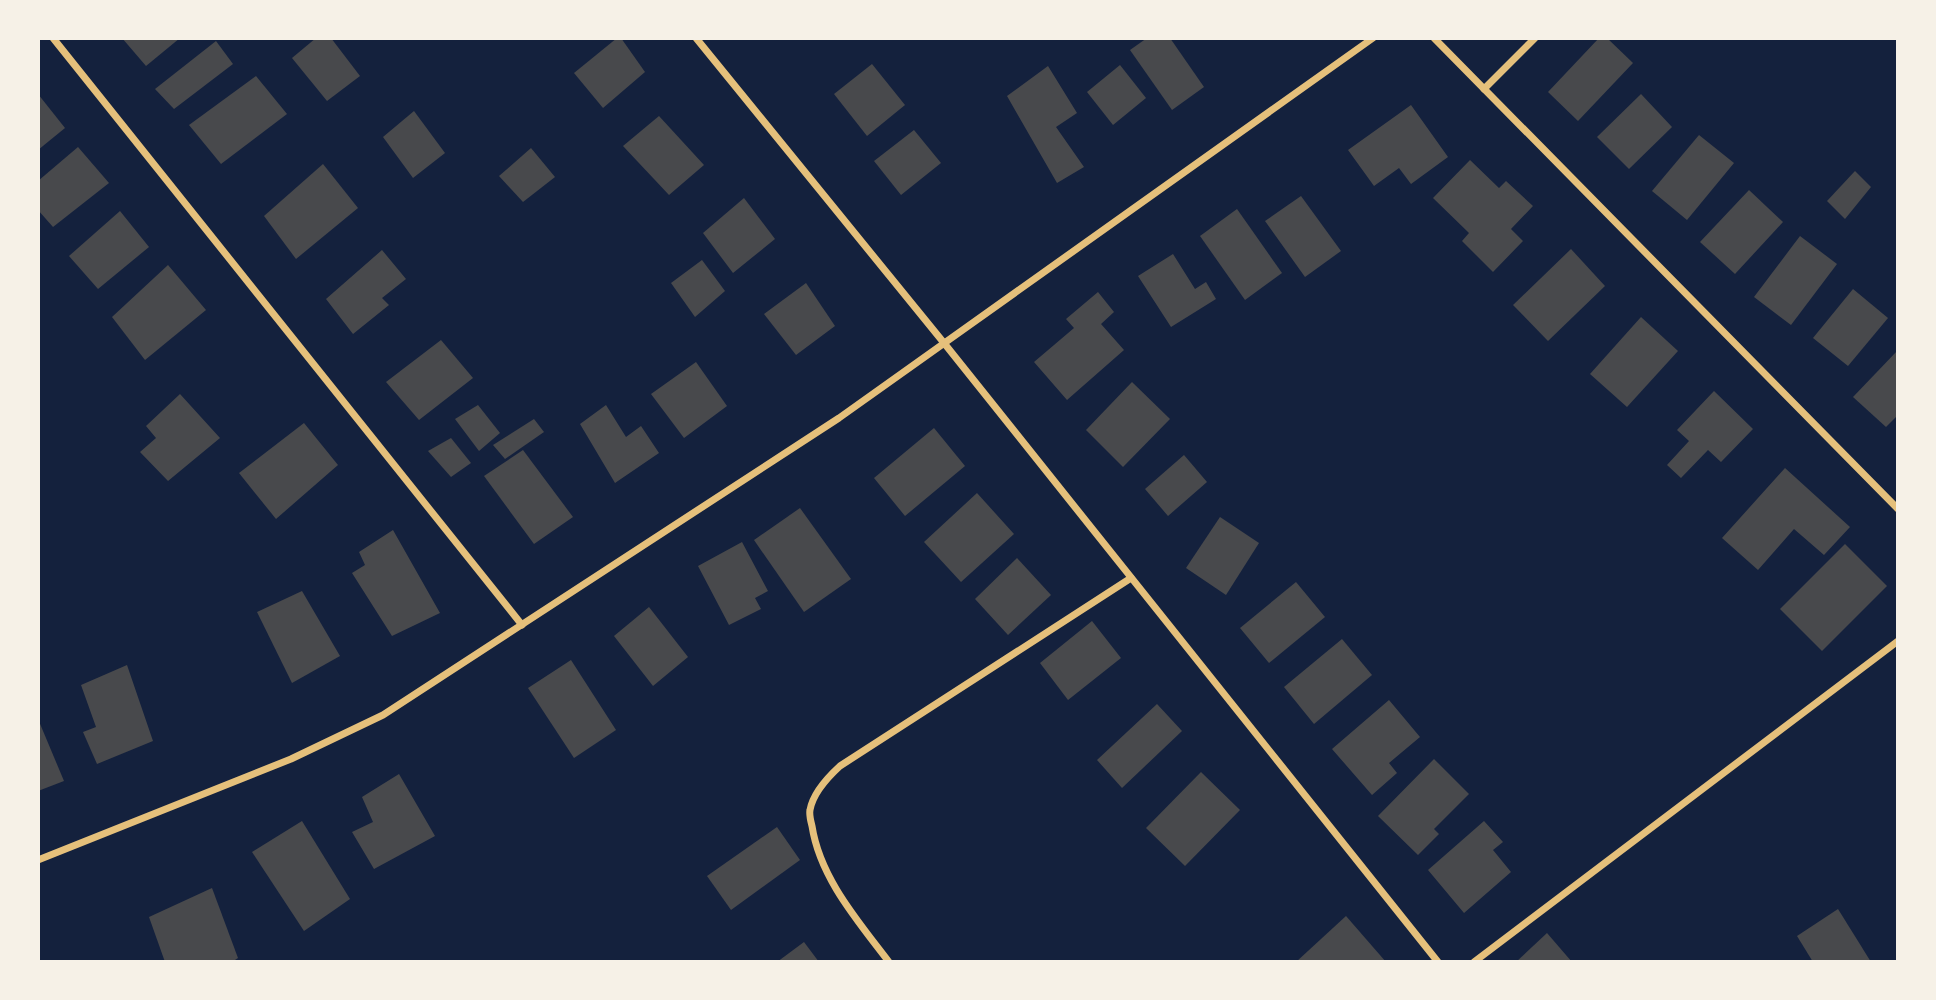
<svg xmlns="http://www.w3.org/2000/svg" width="1936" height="1000" font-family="'Work Sans',sans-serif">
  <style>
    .building { fill: #48494c }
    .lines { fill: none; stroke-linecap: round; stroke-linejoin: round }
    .minor { stroke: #e5c07b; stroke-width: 7 }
  </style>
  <rect width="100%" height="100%" fill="#14213d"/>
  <g class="building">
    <polygon points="122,38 180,38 146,66"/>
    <polygon points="316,38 331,38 360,76 327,101 292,58"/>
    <polygon points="617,38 621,38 645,72 603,108 574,73"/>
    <polygon points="1147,38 1170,38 1204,87 1172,110 1130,50"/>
    <polygon points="1599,38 1607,38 1633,63 1578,121 1548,92"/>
    <polygon points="216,41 233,64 174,109 155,89"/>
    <polygon points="872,64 905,105 867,136 834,94"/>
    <polygon points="1120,65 1146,98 1113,125 1087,92"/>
    <polygon points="1048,66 1077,113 1056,127 1084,167 1057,183 1007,96"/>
    <polygon points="256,76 287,114 221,164 189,125"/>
    <polygon points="38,94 65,128 38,150"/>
    <polygon points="1641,94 1672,127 1629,169 1597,137"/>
    <polygon points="1411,105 1448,157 1411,184 1399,168 1374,186 1348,150"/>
    <polygon points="414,111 445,153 413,178 383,137"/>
    <polygon points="659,116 704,165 669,195 623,146"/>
    <polygon points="914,130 941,163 901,195 874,161"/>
    <polygon points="1699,135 1734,163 1687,220 1652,191"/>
    <polygon points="78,147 109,183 53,227 38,210 38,181"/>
    <polygon points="531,148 555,177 523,202 499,176"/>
    <polygon points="1470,160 1499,188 1506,181 1533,206 1511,229 1523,241 1493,272 1462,241 1469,233 1433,198"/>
    <polygon points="323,164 358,208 296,259 264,216"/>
    <polygon points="1855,171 1871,187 1845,219 1827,201"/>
    <polygon points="1749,190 1783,222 1735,274 1700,242"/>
    <polygon points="1301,196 1341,251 1305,277 1265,221"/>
    <polygon points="744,198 775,239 733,273 703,233"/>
    <polygon points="1237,209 1282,273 1245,300 1200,236"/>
    <polygon points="120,211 149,247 98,289 69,256"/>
    <polygon points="1800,236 1837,264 1791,325 1754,297"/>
    <polygon points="1571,249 1605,286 1548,341 1513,305"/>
    <polygon points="382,250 406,279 382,298 389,305 353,334 326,299"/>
    <polygon points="1173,254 1195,289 1206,282 1216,299 1171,327 1138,276"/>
    <polygon points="702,260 725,291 695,317 671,283"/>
    <polygon points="168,265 206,310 145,360 112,317"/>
    <polygon points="806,283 835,326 796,355 764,314"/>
    <polygon points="1853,289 1888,318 1848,366 1813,338"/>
    <polygon points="1098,292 1114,312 1101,324 1124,350 1067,400 1034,362 1074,328 1066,319"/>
    <polygon points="1641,317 1678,351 1627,407 1590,374"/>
    <polygon points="441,340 473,378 419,420 386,382"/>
    <polygon points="1898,350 1898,415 1886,427 1853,397"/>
    <polygon points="696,362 727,406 684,438 651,394"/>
    <polygon points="1132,382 1170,419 1123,467 1086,430"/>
    <polygon points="1714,391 1753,429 1721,462 1708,450 1681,478 1667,465 1689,441 1677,430"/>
    <polygon points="180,394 220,438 168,481 140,452 156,438 146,426"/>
    <polygon points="478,405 500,433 479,451 455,419"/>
    <polygon points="606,405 626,437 641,426 659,453 615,483 580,424"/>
    <polygon points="534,419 544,432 505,459 493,445"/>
    <polygon points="304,423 338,465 276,519 239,473"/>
    <polygon points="934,428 965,466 905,516 874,478"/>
    <polygon points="451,438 471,463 451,477 428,451"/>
    <polygon points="523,450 573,517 534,544 484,476"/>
    <polygon points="1184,455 1207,482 1168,516 1145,489"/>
    <polygon points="1785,468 1850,527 1824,555 1794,529 1758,570 1722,538"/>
    <polygon points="977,493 1014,534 961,582 924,542"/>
    <polygon points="800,508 851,579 804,612 754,540"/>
    <polygon points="1220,517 1259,543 1226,595 1186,568"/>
    <polygon points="393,530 440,613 392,636 352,573 365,565 359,552"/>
    <polygon points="742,542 768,591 755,598 761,609 729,625 698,566"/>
    <polygon points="1845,544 1887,586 1822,651 1780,609"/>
    <polygon points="1017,558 1051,595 1008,635 975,599"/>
    <polygon points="1296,582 1325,617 1269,663 1240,628"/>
    <polygon points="302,591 340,656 292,683 257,612"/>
    <polygon points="649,607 688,657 653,686 614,636"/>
    <polygon points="1092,621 1121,658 1068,700 1040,663"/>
    <polygon points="1342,639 1372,675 1314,724 1284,687"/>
    <polygon points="571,660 616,730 574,758 528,688"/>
    <polygon points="127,665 153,741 97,764 83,732 96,727 81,685"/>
    <polygon points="1389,700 1420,737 1389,763 1397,773 1372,795 1332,749"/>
    <polygon points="1157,704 1182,731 1122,788 1097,760"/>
    <polygon points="38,719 64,781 38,791"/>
    <polygon points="1434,759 1469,794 1434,829 1439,834 1418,855 1378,816"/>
    <polygon points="1201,772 1240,810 1185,866 1146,828"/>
    <polygon points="399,774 435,836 374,869 352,832 373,822 362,797"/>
    <polygon points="302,821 350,899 304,931 252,852"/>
    <polygon points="1484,821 1503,842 1493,850 1511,872 1464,913 1428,870"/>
    <polygon points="777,827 800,860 731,910 707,876"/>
    <polygon points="212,888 238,958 232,962 165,962 149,917"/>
    <polygon points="1838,909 1871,962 1813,962 1797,936"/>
    <polygon points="1346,916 1386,962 1296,962"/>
    <polygon points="1547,933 1572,962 1516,962"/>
    <polygon points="804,942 819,962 777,962"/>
  </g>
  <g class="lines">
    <g class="minor">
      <polyline points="53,38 522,625"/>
      <polyline points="696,38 944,343 1438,962"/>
      <polyline points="1434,38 1898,509"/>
      <polyline points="1484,89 1535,38"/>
      <polyline points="38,860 291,759 383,715 839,418 1373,38"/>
      <path d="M889,962c-31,-41 -69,-84 -77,-136 -1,-4 -3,-11 -2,-16 3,-17 18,-33 30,-44l291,-188"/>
      <polyline points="1474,962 1898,641"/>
    </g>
  </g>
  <rect width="1936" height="1000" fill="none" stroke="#f6f1e7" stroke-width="80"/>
</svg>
